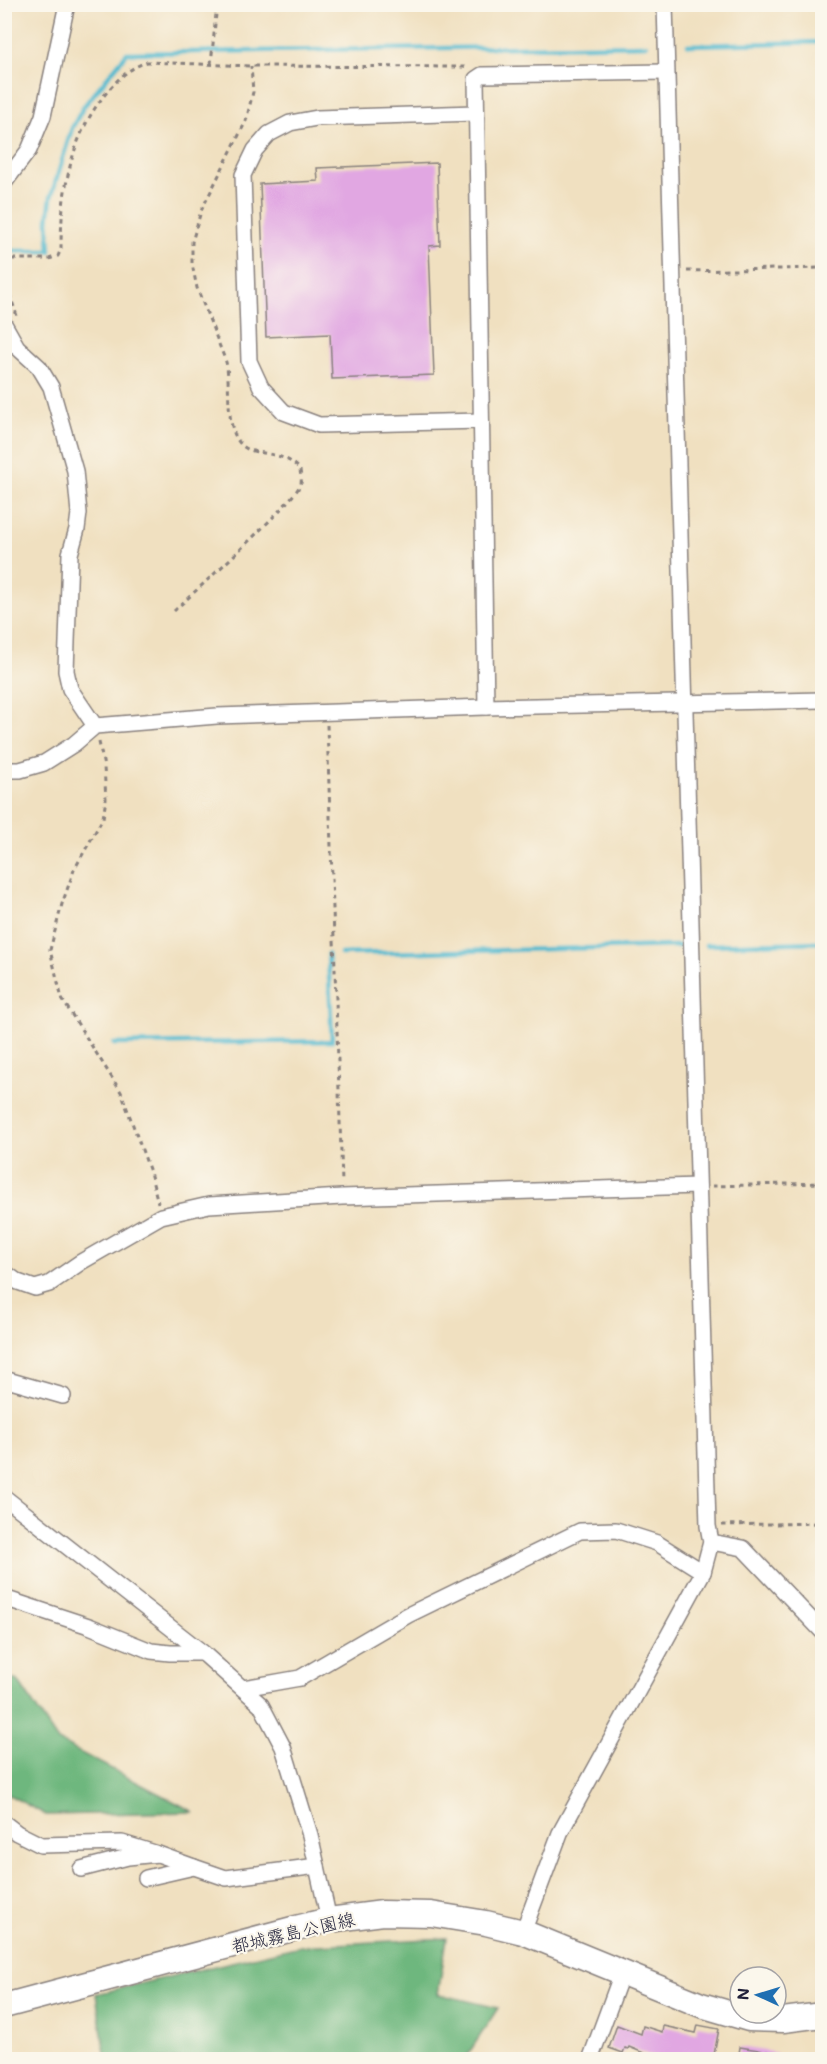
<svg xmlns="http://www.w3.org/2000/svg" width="827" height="2064" font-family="Mali,'Klee One',sans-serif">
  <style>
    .forest { fill: #6eb77e; stroke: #486c5c; stroke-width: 1.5 }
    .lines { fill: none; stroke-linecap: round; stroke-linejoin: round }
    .stream { stroke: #52bacf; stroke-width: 4.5 }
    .building { fill: #e1a7e2 }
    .street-casing { stroke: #89817e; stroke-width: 18 }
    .primary-casing { stroke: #89817e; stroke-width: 27 }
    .path { stroke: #89817e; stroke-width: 3; stroke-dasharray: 4.5 4.5; stroke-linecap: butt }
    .street { stroke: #fff; stroke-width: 15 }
    .primary { stroke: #fff; stroke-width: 24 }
    .labels { text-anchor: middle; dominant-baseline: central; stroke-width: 4.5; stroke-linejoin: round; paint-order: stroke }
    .street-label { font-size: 18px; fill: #22223b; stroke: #fbf7ec }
  </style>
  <rect width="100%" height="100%" fill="#fbf7ec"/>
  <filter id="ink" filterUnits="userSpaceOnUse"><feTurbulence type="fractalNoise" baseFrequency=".0167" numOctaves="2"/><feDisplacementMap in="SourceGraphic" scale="12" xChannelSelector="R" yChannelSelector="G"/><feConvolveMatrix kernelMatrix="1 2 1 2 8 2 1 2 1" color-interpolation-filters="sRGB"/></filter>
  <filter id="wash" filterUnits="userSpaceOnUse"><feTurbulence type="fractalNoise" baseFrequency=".008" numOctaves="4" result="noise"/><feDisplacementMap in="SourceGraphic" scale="24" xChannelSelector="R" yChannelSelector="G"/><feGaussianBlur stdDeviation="1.35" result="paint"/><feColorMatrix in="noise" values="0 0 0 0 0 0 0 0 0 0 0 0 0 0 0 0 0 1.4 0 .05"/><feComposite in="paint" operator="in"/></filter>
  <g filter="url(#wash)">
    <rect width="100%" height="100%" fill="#f0e0c0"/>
    <g class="forest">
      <polygon points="5,1677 18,1681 58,1741 194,1812 46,1815 7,1794 4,1791"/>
      <polygon points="447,1938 438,1994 498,2008 465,2059 106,2059 96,1994 300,1946"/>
    </g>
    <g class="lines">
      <g class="stream">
        <polyline points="688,45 822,42"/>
        <polyline points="9,251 50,251 48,221 51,197 72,128 84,106 127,53 646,45"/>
        <polyline points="706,945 822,942"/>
        <polyline points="341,954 679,946"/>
        <polyline points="114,1044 332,1041 328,954"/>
      </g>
    </g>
    <g id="blocks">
      <g class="building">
        <polygon points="437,163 440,245 429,246 434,375 332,379 330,334 266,337 260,184 318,181 317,168"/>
        <polygon points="617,2025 641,2034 643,2026 662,2032 663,2026 696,2033 698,2025 719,2029 713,2060 661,2060 629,2047 628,2049 625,2048 623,2053 609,2048"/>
        <polygon points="740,2047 777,2053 777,2060 738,2060"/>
      </g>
    </g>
  </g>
  <g filter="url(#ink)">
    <use href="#blocks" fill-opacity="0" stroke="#89817e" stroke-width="1.5"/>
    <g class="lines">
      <g class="street-casing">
        <g id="street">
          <polyline points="475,113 317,118 290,123 269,134 255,150 243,175 249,361 261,387 284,412 319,425 481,421"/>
          <polyline points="4,183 29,150 43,116 67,4"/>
          <polyline points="4,324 17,347 39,367 51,387 75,471 79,513 77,529 70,554 66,671 70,689 95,726"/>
          <polyline points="486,707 476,79 482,75 666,72"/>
          <polyline points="4,770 20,770 44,763 74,744 95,726 217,716 486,707 822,700"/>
          <polyline points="4,1272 18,1282 35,1288 49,1284 81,1262 161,1216 209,1205 342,1197 698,1186"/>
          <polyline points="4,1379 63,1396"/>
          <polyline points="4,1497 203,1653 261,1705 283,1747 310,1835 329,1920"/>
          <polyline points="711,1542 743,1548 822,1631"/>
          <polyline points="4,1598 89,1626 151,1651 170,1653 203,1653"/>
          <polyline points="243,1688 300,1678 408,1615 580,1531 616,1530 657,1543 703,1572"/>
          <polyline points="4,1823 17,1833 41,1845 122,1843 158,1854"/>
          <polyline points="81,1869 128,1857 158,1854 194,1867"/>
          <polyline points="146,1878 194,1867 226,1878 317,1866"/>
          <polyline points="523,1932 560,1833 703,1572 711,1542 708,1526 665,4"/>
          <polyline points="590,2060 622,1973"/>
        </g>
      </g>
      <g class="primary-casing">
        <polyline id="primary" points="4,2006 296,1928 329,1920 383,1913 431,1914 486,1923 523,1932 701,2005 749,2019 783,2020 822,2015"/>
      </g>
      <g class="path">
        <polyline points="211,64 217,4"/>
        <path d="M4,261l3,-2h42l9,-3 3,-7c0,-56 9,-113 46,-157 12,-14 22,-24 40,-30l104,4 213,1 2,1"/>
        <polyline points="687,271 822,268"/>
        <polyline points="4,277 17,316"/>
        <path d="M174,611c20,-19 123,-111 127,-128 1,-4 -1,-10 -1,-14 -14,-14 -28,-14 -47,-18 -32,-7 -21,-65 -27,-89l-29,-74 -5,-24v-22l9,-31 45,-90 7,-29 -2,-26"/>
        <polyline points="327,725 342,1183"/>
        <polyline points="99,742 104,767 106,799 103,818 74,870 62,904 50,950 62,999 121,1092 150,1172 158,1203"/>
        <polyline points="712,1186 822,1183"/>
        <polyline points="722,1525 822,1523"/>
      </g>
      <use href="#street" class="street"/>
      <use href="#primary" class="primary"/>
    </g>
  </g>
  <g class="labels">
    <g class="street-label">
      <text transform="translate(293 1932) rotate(-13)">都城霧島公園線</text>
    </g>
  </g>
  <rect width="827" height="2064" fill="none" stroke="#fbf7ec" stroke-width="24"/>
  <g transform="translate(758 1995) rotate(274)"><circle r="28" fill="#fbf7ec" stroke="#a4a2a5" stroke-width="1.5"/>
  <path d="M0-4.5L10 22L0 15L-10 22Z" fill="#1f6fb2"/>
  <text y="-9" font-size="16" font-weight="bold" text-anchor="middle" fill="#22223b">N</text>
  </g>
</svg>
